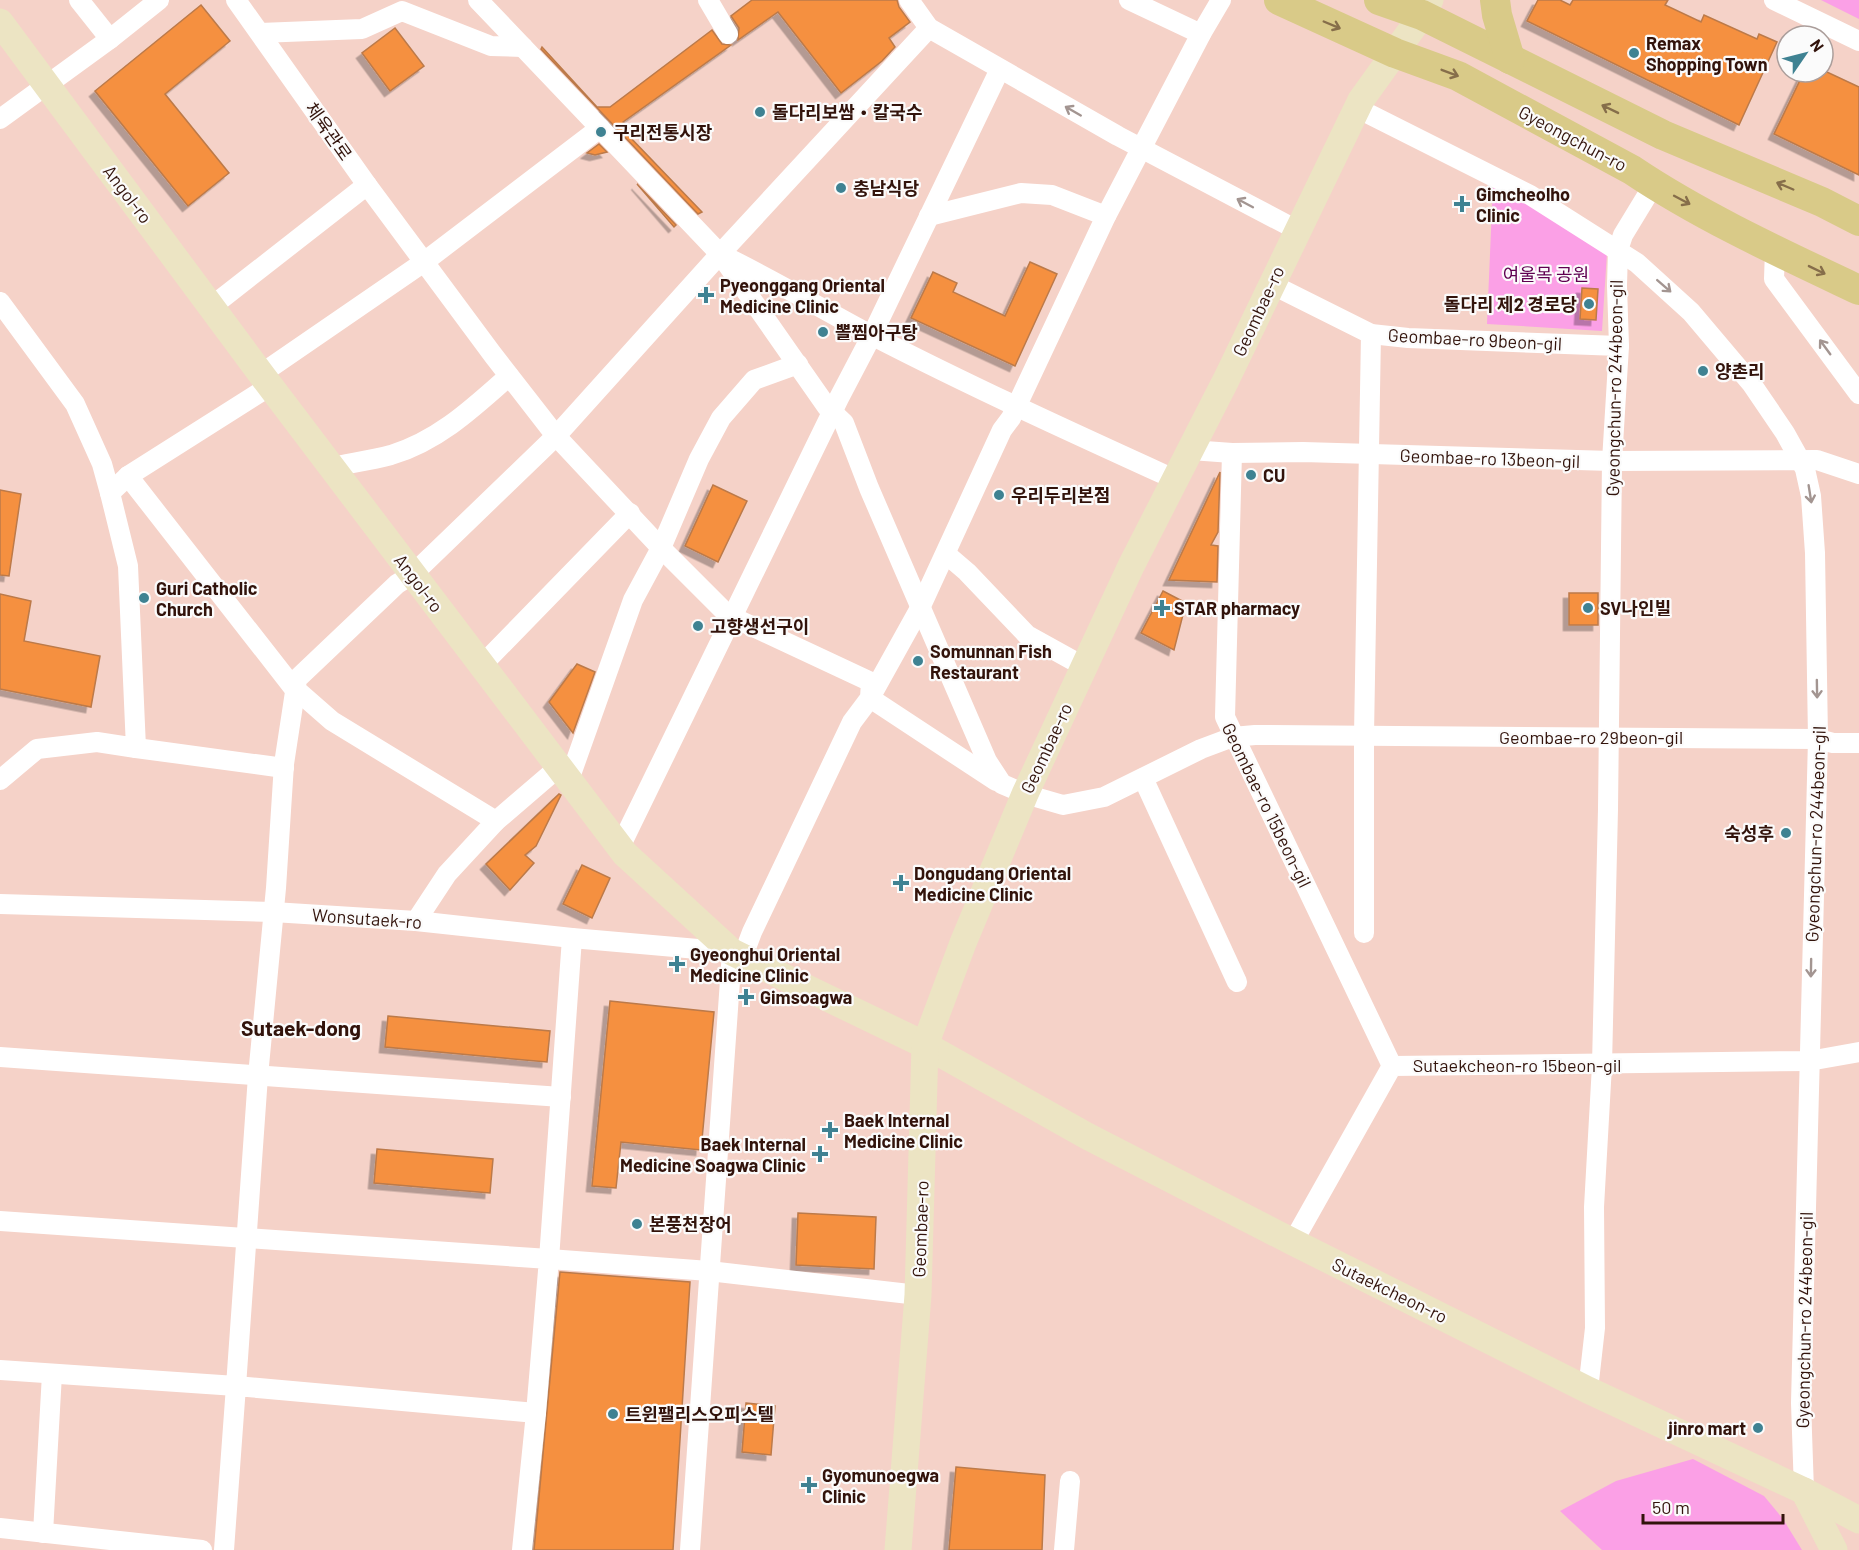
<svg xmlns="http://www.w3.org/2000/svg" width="1859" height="1550" font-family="Barlow,'Noto Sans KR',sans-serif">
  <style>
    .green { fill: #fba0e6 }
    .building { fill: #f5903f; stroke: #bc7a4a; stroke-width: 1.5; filter: url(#shadow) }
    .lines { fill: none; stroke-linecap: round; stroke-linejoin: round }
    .street { stroke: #fff; stroke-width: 20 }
    .secondary { stroke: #ece4c3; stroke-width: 27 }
    .primary { stroke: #d9ca88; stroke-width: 30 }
    .oneway { stroke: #866e4a }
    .oneway2 { stroke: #a39591 }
    .poi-dot { fill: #3f8292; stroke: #fbfbfb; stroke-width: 2 }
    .labels { text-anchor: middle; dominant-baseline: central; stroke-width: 4.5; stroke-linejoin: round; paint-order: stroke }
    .poi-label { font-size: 18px; font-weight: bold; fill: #32130b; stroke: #fbfbfb; text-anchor: start }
    .street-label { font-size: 18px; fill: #32130b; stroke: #fbfbfb }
    .park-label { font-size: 18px; fill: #5f0051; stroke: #fbfbfb }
    .quarter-label { font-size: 21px; font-weight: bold; fill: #32130b; stroke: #fbfbfb }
  </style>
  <defs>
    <filter id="shadow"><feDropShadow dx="-5.5" dy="5.5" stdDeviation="0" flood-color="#0004"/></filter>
  </defs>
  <rect width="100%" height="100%" fill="#f5d2c8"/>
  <g class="green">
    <polygon points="1821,0 1859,0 1859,19"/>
    <polygon points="1493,184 1607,252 1602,331 1487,324"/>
    <polygon points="1693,1459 1764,1496 1783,1519 1802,1550 1602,1550 1560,1511 1616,1481"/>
  </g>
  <g class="building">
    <polygon points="752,0 897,0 899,7 910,22 889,38 895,47 882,61 841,93 778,12 738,40 739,28 731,16"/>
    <polygon points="1538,0 1560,0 1570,5 1573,0 1668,0 1665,5 1701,22 1704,15 1757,39 1759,34 1777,42 1739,125 1527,21"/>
    <polygon points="201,5 230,41 165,94 229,173 188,206 95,91"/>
    <polygon points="395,28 424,66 390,91 362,53"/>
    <polygon points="712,30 722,44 731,45 623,122 631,129 628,135 702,212 698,214 541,49 542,47 597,107 610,107"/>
    <polygon points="1804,72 1827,72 1859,87 1859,175 1774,134"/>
    <polygon points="599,144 607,152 595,155 587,153"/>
    <polygon points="637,184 676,225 674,227"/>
    <polygon points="1030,262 1057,274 1015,366 911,318 933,272 957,283 953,292 1005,316"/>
    <polygon points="1582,288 1598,289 1596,320 1580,319"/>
    <polygon points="1220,472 1218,532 1211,545 1218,546 1217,582 1169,580"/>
    <polygon points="713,485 747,501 718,562 685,546"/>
    <polygon points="0,490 21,494 9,576 0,575"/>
    <polygon points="1163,591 1186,603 1174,650 1141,633"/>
    <rect x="1569" y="593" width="29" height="32"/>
    <polygon points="0,594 31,601 24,641 100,656 91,707 0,689"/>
    <polygon points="577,664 595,672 573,733 549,702"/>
    <polygon points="559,794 561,795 536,846 525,855 534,863 510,890 486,864"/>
    <polygon points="582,865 610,878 592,918 563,904"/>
    <polygon points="610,1001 714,1012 701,1150 621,1142 616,1188 592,1186"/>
    <polygon points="388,1016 550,1031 547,1062 385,1047"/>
    <polygon points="377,1149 493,1159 490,1193 374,1183"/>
    <polygon points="798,1213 876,1217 874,1269 796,1265"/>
    <polygon points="560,1272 690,1282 673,1550 534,1550"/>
    <polygon points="746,1403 775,1406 771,1455 742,1452"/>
    <polygon points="956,1467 1045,1475 1042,1550 949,1550"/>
  </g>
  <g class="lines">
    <g class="street">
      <polyline points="79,0 110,39"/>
      <polyline points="236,0 367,185 493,355 556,436 661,548 728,615 871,682 870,698 852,722 752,932 743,956"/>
      <polyline points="478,0 720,254 827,407 844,423 869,488 987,761 1002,784 1025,794 1063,805 1104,797 1201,749 1233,737 1255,735 1818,739 1833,743 1859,743"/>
      <polyline points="708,0 728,34"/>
      <polyline points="909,0 929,28 1118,136 1297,230"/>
      <polyline points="1129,0 1201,34"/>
      <polyline points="1774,0 1859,41"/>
      <path d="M929,28l-209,226c52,25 102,55 153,82 99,51 200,97 301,143"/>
      <polyline points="260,33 362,29 402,11 491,46 523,47"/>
      <polyline points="1357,108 1530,195 1637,263 1691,312 1751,383 1785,433 1805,469 1811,496 1815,553 1818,739 1801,1403 1804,1491"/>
      <polyline points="0,119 110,39 159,0"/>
      <polyline points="929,216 1021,193 1052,195 1106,216"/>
      <polyline points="1775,250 1774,279 1859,394"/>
      <polyline points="1271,284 1371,334 1408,338 1619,346"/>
      <polyline points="0,302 75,404 102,464 110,493"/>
      <polyline points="211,307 367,185"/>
      <polyline points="261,374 424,262 600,128"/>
      <polyline points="1191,450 1232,453 1303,452 1612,461 1817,460 1859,474"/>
      <polyline points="1232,453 1225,717 1392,1066"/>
      <path d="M332,467c19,-4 40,-7 59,-12 47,-14 82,-47 118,-79"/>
      <polyline points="128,476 292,686 332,721 496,821"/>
      <polyline points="946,554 967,572 1027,635 1083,666"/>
      <polyline points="482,665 630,513"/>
      <polyline points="136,748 284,768"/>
      <polyline points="1143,778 1237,982"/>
      <polyline points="0,780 37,749 97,742 136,748 128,566 110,493 128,476 270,386"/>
      <polyline points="569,780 633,600 661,548 699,459 721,418 754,380 798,364"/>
      <polyline points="996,781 870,698 920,608 1002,430 1011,418 1106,216 1201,34 1221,0"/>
      <polyline points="620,847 839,398 872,335 1000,69"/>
      <polyline points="0,904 273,912 416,921 572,938 732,952 690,1550"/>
      <polyline points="416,921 447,874 496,821 559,767"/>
      <polyline points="1364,933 1364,735 1371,334"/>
      <polyline points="572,938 549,1259 709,1271 918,1295"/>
      <polyline points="0,1057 561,1097"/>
      <polyline points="0,1221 549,1259 536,1413 522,1550"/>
      <polyline points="1293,1242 1392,1066 1809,1061 1859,1052"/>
      <polyline points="0,1370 236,1386 258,1076 276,888 284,764 297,679 397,584 413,574 556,436 720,254"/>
      <polyline points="1588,1390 1595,1328 1594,1207 1602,1065 1608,809 1612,461 1619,346 1617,286 1618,250 1623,235 1654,184"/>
      <polyline points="0,1528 202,1550"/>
      <polyline points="43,1533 52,1374"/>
      <polyline points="224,1550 236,1386 536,1413"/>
      <polyline points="1064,1550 1070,1481"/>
    </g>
    <g class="secondary">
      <polyline points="0,22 261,374 625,854 732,952 925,1045 1087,1136 1293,1242 1588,1390 1804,1491 1859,1520"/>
      <polyline points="1804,1491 1834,1550"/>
      <polyline points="898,1550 918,1295 925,1045 963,943 1025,794 1131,566 1226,380 1361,100 1422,15 1430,0"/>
    </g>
    <g class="primary">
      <path d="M1279,0l116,53 63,23 174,94c70,47 151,84 227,120"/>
      <polyline points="1379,0 1422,15 1663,135 1822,202 1859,221"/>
      <polyline points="1495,0 1497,15 1510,59"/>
    </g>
  </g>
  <defs><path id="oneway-shaft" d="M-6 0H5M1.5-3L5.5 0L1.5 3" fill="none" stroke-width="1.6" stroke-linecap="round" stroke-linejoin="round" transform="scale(1.5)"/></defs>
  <g class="oneway">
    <use href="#oneway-shaft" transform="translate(1332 25) rotate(23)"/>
    <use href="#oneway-shaft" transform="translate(1450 73) rotate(21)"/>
    <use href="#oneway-shaft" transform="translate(1610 109) rotate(-154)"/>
    <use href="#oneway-shaft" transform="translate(1785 186) rotate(-157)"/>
    <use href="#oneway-shaft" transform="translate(1682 200) rotate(28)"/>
    <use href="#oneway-shaft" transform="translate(1817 270) rotate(26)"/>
  </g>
  <g class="oneway2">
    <use href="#oneway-shaft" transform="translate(1073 111) rotate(-150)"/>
    <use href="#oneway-shaft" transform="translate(1245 203) rotate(-152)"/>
    <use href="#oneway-shaft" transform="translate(1664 286) rotate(41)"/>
    <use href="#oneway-shaft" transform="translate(1825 347) rotate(-126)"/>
    <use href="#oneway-shaft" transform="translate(1810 494) rotate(81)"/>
    <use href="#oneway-shaft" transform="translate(1817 689) rotate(89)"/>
    <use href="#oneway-shaft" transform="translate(1811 968) rotate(91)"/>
  </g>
  <g class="poi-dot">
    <circle cx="1634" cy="53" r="6"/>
    <circle cx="760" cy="112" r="6"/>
    <circle cx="601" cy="132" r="6"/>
    <circle cx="841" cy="188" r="6"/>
    <path d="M1459 195h6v6h6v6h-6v6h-6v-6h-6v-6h6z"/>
    <path d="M703 286h6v6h6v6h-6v6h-6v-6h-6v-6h6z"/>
    <circle cx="1589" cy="304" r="6"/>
    <circle cx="823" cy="332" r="6"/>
    <circle cx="1703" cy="371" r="6"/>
    <circle cx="1251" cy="475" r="6"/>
    <circle cx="999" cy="495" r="6"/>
    <circle cx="144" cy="598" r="6"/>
    <path d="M1159 599h6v6h6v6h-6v6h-6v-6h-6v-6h6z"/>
    <circle cx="1588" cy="608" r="6"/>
    <circle cx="698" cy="626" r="6"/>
    <circle cx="918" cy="661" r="6"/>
    <circle cx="1786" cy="833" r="6"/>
    <path d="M898 874h6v6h6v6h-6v6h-6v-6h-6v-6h6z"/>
    <path d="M674 955h6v6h6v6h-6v6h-6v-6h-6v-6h6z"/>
    <path d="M743 988h6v6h6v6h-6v6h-6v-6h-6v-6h6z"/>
    <path d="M827 1121h6v6h6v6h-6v6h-6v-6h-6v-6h6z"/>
    <path d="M817 1145h6v6h6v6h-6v6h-6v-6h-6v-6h6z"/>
    <circle cx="637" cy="1224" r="6"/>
    <circle cx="613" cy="1414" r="6"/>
    <circle cx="1758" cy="1428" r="6"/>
    <path d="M806 1476h6v6h6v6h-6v6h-6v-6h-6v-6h6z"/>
  </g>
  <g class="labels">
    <g class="poi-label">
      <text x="1646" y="43">Remax<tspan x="1646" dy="21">Shopping Town</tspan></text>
      <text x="772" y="112">돌다리보쌈・칼국수</text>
      <text x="613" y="132">구리전통시장</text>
      <text x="853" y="188">충남식당</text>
      <text x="1476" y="194">Gimcheolho<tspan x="1476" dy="21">Clinic</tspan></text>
      <text x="720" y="285">Pyeonggang Oriental<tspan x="720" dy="21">Medicine Clinic</tspan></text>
      <text x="1577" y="304" text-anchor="end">돌다리 제2 경로당</text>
      <text x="835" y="332">뽈찜아구탕</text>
      <text x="1715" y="371">양촌리</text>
      <text x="1263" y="475">CU</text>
      <text x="1011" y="495">우리두리본점</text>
      <text x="156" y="588">Guri Catholic<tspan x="156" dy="21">Church</tspan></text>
      <text x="1174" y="608">STAR pharmacy</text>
      <text x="1600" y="608">SV나인빌</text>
      <text x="710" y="626">고향생선구이</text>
      <text x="930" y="651">Somunnan Fish<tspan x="930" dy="21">Restaurant</tspan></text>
      <text x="1774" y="833" text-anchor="end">숙성후</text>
      <text x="914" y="873">Dongudang Oriental<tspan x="914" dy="21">Medicine Clinic</tspan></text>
      <text x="690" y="954">Gyeonghui Oriental<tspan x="690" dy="21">Medicine Clinic</tspan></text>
      <text x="760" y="997">Gimsoagwa</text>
      <text x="844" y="1120">Baek Internal<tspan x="844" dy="21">Medicine Clinic</tspan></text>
      <text x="806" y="1144" text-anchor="end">Baek Internal<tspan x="806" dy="21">Medicine Soagwa Clinic</tspan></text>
      <text x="649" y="1224">본풍천장어</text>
      <text x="625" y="1414">트윈팰리스오피스텔</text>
      <text x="1746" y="1428" text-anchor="end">jinro mart</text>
      <text x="822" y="1475">Gyomunoegwa<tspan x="822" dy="21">Clinic</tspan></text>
    </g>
    <g class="street-label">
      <text transform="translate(329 131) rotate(55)">체육관로</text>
      <text transform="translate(1573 138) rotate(28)">Gyeongchun-ro</text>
      <text transform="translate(128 194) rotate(53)">Angol-ro</text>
      <text transform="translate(1258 311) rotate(-65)">Geombae-ro</text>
      <text transform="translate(1475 339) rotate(3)">Geombae-ro 9beon-gil</text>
      <text transform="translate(1614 388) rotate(-89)">Gyeongchun-ro 244beon-gil</text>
      <text transform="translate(1490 458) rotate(2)">Geombae-ro 13beon-gil</text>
      <text transform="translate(419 583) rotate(53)">Angol-ro</text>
      <text x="1591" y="737">Geombae-ro 29beon-gil</text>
      <text transform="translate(1046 748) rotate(-65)">Geombae-ro</text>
      <text transform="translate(1267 805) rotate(64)">Geombae-ro 15beon-gil</text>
      <text transform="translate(1815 834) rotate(-88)">Gyeongchun-ro 244beon-gil</text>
      <text transform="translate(367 918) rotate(4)">Wonsutaek-ro</text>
      <text x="1517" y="1065">Sutaekcheon-ro 15beon-gil</text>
      <text transform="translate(920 1229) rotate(-88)">Geombae-ro</text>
      <text transform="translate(1390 1290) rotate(26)">Sutaekcheon-ro</text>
      <text transform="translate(1804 1320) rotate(-89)">Gyeongchun-ro 244beon-gil</text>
    </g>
    <g class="park-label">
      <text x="1546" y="274">여울목 공원</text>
    </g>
    <g class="quarter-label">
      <text x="301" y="1027">Sutaek-dong</text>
    </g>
  </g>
  <g transform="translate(1805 54) rotate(55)"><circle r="28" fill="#fbfbfb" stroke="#ab9e9b" stroke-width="1.5"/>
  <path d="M0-4.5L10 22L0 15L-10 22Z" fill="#3f8292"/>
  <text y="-9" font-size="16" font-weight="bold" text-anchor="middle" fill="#32130b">N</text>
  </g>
  <path d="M1643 1514v9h140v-9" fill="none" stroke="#32130b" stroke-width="3"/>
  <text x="1652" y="1514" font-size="18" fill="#32130b" stroke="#fbfbfb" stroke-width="4.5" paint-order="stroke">50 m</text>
</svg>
